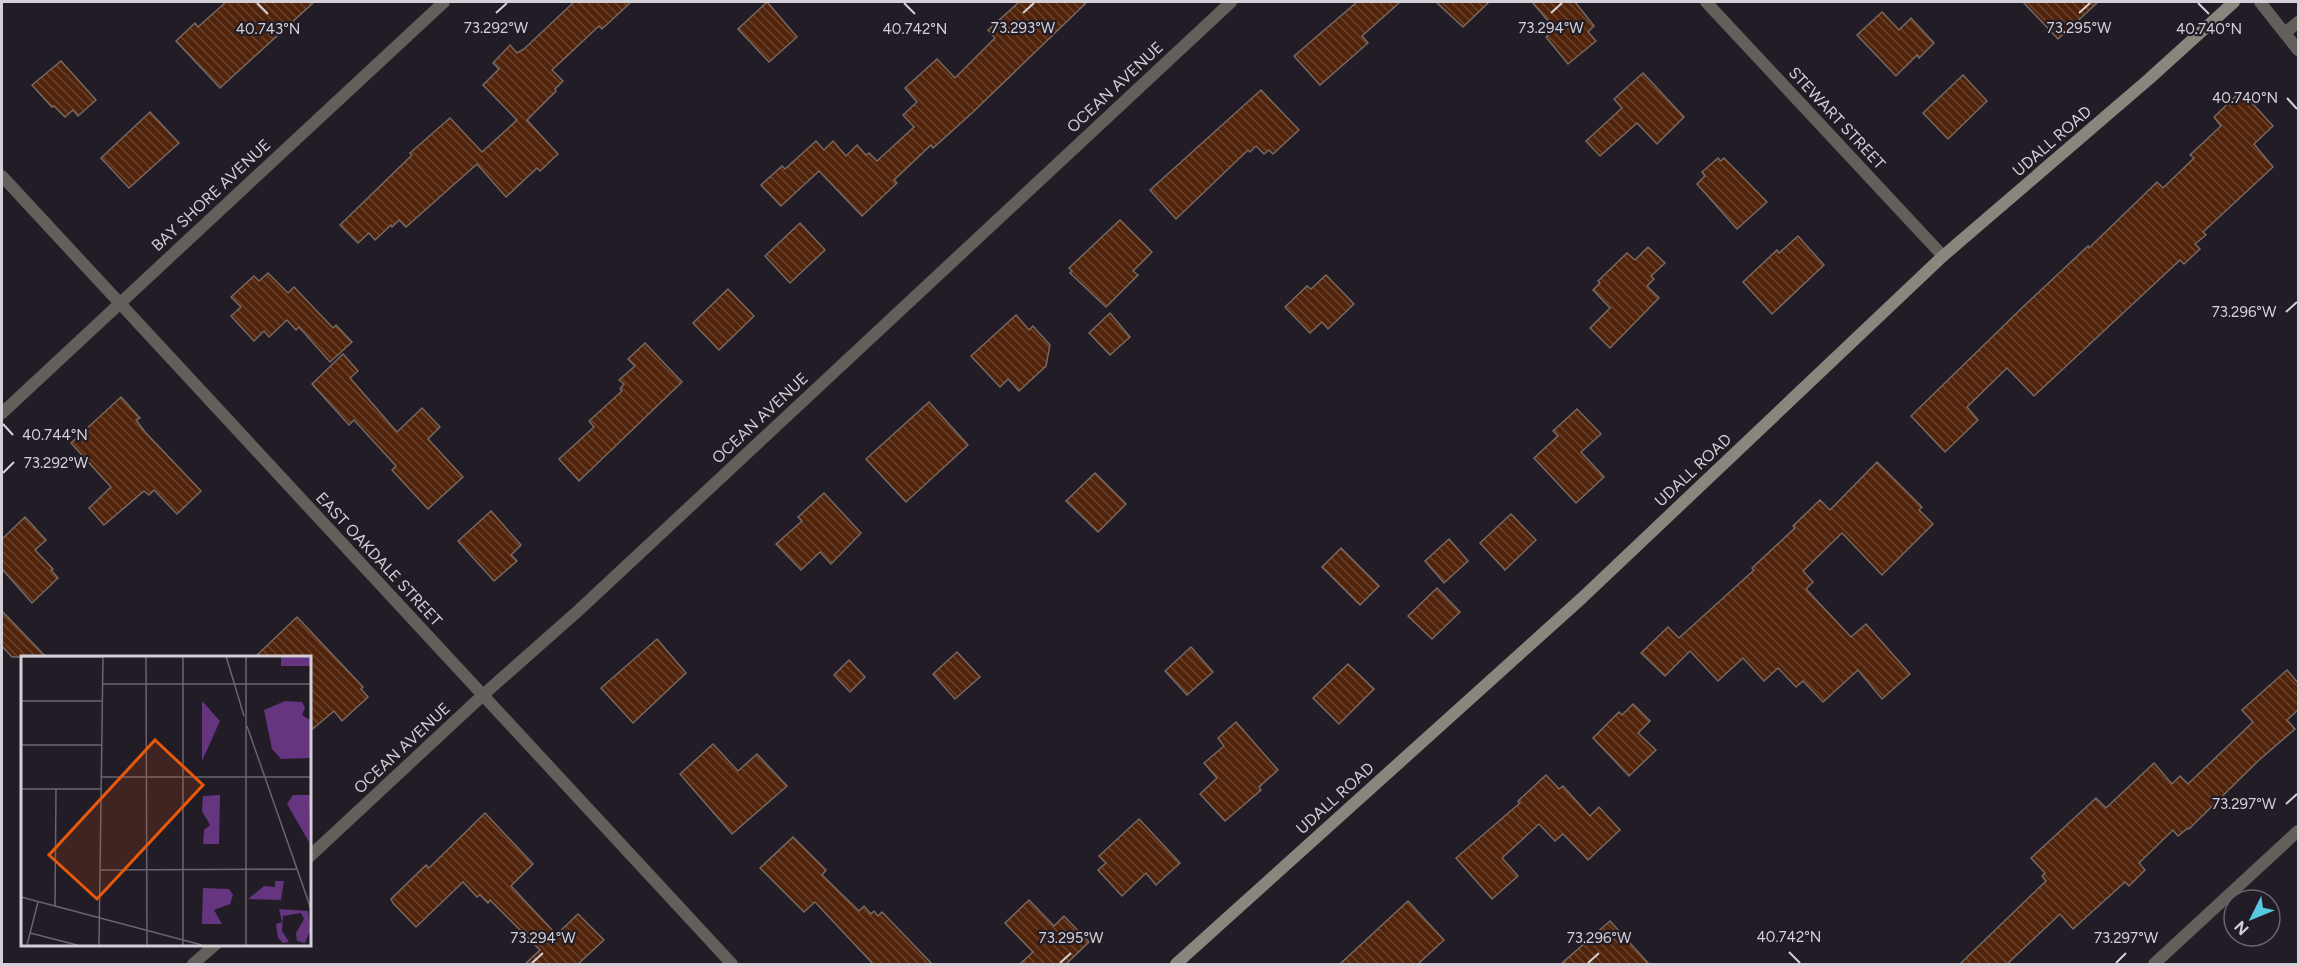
<svg xmlns="http://www.w3.org/2000/svg" width="2300" height="966" font-family="Figtree,sans-serif">
  <style>
    .building { fill: url(#building-back-hatch); stroke: #776962; stroke-width: 1.5 }
    .lines { fill: none; stroke-linecap: round; stroke-linejoin: round }
    .lane { stroke: #63605b; stroke-width: 12 }
    .street { stroke: #63605b; stroke-width: 12 }
    .secondary { stroke: #8a867d; stroke-width: 12 }
    .ticks { fill: none; stroke: #d4d0d7; stroke-width: 2 }
    .labels { text-anchor: middle; dominant-baseline: central; stroke-width: 4.5; stroke-linejoin: round; paint-order: stroke }
    .street-label { font-size: 16px; fill: #d4d0d7; stroke: #221c26 }
    .inset-road { fill: none; stroke: #69646d; stroke-width: 1.5 }
    .view { fill: #e8590c; fill-opacity: 0.15; stroke: #e8590c; stroke-width: 3 }
    .inset-edge { fill: none; stroke: #d4d0d7; stroke-width: 3 }
    .ticks-label { font-size: 15px; text-anchor: middle; fill: #d4d0d7; stroke: #221c26; stroke-width: 4.5; stroke-linejoin: round; paint-order: stroke }
  </style>
  <defs>
    <pattern id="building-back-hatch" width="6" height="6" patternUnits="userSpaceOnUse" patternTransform="scale(1.5)"><rect width="6" height="6" fill="#50230a"/><path d="M-1 5l2 2M0 0l6 6M5-1l2 2" fill="none" stroke="#68422d"/></pattern>
  </defs>
  <rect width="100%" height="100%" fill="#221c26"/>
  <g class="building">
    <polygon points="226,2 314,2 220,88 176,41 195,23 198,27"/>
    <polygon points="574,2 631,2 602,29 599,26 552,70 563,81 555,89 556,91 527,120 558,154 540,171 537,168 506,197 477,164 406,227 399,220 392,227 391,225 375,240 369,233 358,243 340,225 412,155 410,153 450,118 482,152 517,120 483,85 499,69 493,63 510,45 517,53 524,49"/>
    <polygon points="767,2 797,37 769,62 738,29"/>
    <polygon points="1019,2 1087,2 972,113 933,148 931,145 894,180 897,183 862,216 819,171 781,206 761,185 782,166 785,169 816,141 824,150 833,141 846,156 857,145 866,155 869,153 877,161 914,127 903,115 917,102 905,88 937,59 955,78 995,38 988,30"/>
    <polygon points="1357,2 1400,2 1362,36 1368,43 1320,85 1294,56"/>
    <polygon points="1436,2 1489,2 1463,27"/>
    <polygon points="1532,2 1575,2 1594,26 1588,32 1596,41 1568,64 1546,37 1555,29"/>
    <polygon points="2023,2 2098,2 2058,39"/>
    <polygon points="1882,12 1899,30 1911,18 1934,43 1919,58 1917,55 1896,76 1857,35"/>
    <polygon points="61,61 96,100 78,116 73,110 65,117 54,106 52,107 32,85"/>
    <polygon points="1643,73 1684,117 1657,144 1637,123 1600,156 1586,141 1622,108 1614,99"/>
    <polygon points="1963,75 1987,101 1948,139 1923,113"/>
    <polygon points="1261,90 1299,130 1273,154 1269,150 1264,154 1256,146 1250,152 1248,150 1176,219 1150,190"/>
    <polygon points="2241,91 2273,126 2254,144 2273,167 2203,232 2206,235 2195,244 2200,249 2184,264 2180,260 2034,396 2007,368 1967,407 1978,420 1945,452 1911,416 2025,305 2088,246 2089,248 2153,186 2157,182 2163,188 2194,158 2190,155 2221,126 2214,117"/>
    <polygon points="150,112 179,143 129,188 101,158"/>
    <polygon points="1718,158 1721,161 1724,158 1767,202 1737,229 1697,184 1705,176 1702,172"/>
    <polygon points="1120,220 1152,252 1133,271 1138,275 1106,307 1070,273 1072,271 1069,268"/>
    <polygon points="800,223 825,250 790,283 765,256"/>
    <polygon points="1798,236 1824,265 1772,314 1743,282 1777,250 1779,253"/>
    <polygon points="1648,247 1665,263 1651,276 1654,279 1647,286 1659,298 1610,348 1590,328 1610,308 1593,290 1600,283 1598,281 1627,253 1635,260"/>
    <polygon points="268,273 288,293 294,287 333,328 336,325 352,342 330,362 299,327 296,330 287,320 269,337 264,331 254,341 231,316 241,307 231,297 254,276 259,281"/>
    <polygon points="1326,275 1354,304 1328,329 1322,322 1310,333 1285,307 1307,286 1311,289"/>
    <polygon points="728,289 754,316 719,350 693,323"/>
    <polygon points="1110,313 1130,337 1110,355 1089,333"/>
    <polygon points="1016,315 1029,330 1033,326 1050,345 1046,366 1019,391 1008,379 1000,387 971,356"/>
    <polygon points="645,343 682,382 579,481 559,459 594,427 589,421 622,391 620,389 624,384 619,380 635,366 628,359"/>
    <polygon points="343,354 358,371 350,378 397,432 422,408 440,427 428,439 463,477 428,509 392,470 396,466 354,420 349,425 312,384"/>
    <polygon points="121,397 140,418 136,420 145,432 201,491 177,514 154,490 149,495 144,491 104,525 89,508 111,487 71,443"/>
    <polygon points="929,402 968,445 906,502 866,459"/>
    <polygon points="1577,409 1601,434 1581,452 1604,477 1576,503 1534,458 1558,436 1553,431"/>
    <polygon points="1877,462 1922,507 1919,510 1933,524 1882,575 1842,533 1803,571 1813,582 1806,589 1851,637 1866,624 1910,674 1882,699 1858,670 1823,702 1803,681 1796,687 1778,668 1764,681 1743,658 1718,681 1690,651 1665,676 1641,653 1668,627 1679,638 1754,570 1752,568 1795,528 1793,526 1820,500 1830,510"/>
    <polygon points="1095,473 1126,504 1098,532 1066,501"/>
    <polygon points="824,493 861,533 831,564 820,552 801,570 776,544 802,521 798,517"/>
    <polygon points="491,511 521,545 511,555 517,561 494,581 458,541"/>
    <polygon points="1511,514 1536,540 1505,570 1480,543"/>
    <polygon points="25,517 46,540 35,550 53,569 51,570 58,578 32,603 2,569 2,539"/>
    <polygon points="1449,539 1468,561 1444,583 1425,561"/>
    <polygon points="1341,548 1379,586 1360,605 1322,567"/>
    <polygon points="1437,588 1460,612 1432,639 1408,616"/>
    <polygon points="2,611 46,657 12,657 2,646"/>
    <polygon points="297,617 363,687 361,689 368,697 342,721 334,711 309,732 309,657 255,657"/>
    <polygon points="657,639 686,673 633,723 601,688"/>
    <polygon points="1191,647 1213,672 1187,695 1165,671"/>
    <polygon points="957,652 980,677 955,699 933,674"/>
    <polygon points="849,660 865,677 850,692 834,675"/>
    <polygon points="1348,664 1374,689 1339,724 1313,698"/>
    <polygon points="2287,670 2298,683 2298,710 2287,720 2295,729 2258,761 2189,829 2188,828 2178,836 2173,830 2139,863 2145,870 2129,886 2125,882 2073,929 2060,914 2007,964 1960,964 2046,881 2042,876 2045,873 2031,858 2096,798 2106,808 2154,763 2172,784 2180,776 2188,784 2253,722 2242,710"/>
    <polygon points="1633,704 1650,721 1638,733 1656,750 1629,776 1593,738 1619,712 1622,715"/>
    <polygon points="1236,722 1278,770 1259,787 1261,790 1225,821 1200,794 1217,778 1204,763 1224,746 1218,738"/>
    <polygon points="713,744 738,771 757,754 787,786 732,834 680,774"/>
    <polygon points="1546,775 1559,789 1563,786 1590,816 1599,807 1620,830 1588,860 1563,834 1555,841 1539,824 1502,858 1518,876 1492,899 1456,858 1520,803 1518,801"/>
    <polygon points="485,813 533,864 511,886 555,933 557,934 578,914 604,940 578,964 525,964 540,950 490,900 488,903 480,895 477,897 463,882 416,927 393,903 391,899 426,865 429,868"/>
    <polygon points="1139,819 1180,863 1156,885 1146,873 1122,896 1098,870 1106,863 1099,856"/>
    <polygon points="793,837 826,870 822,875 859,911 864,906 871,914 874,911 878,916 882,912 932,964 873,964 815,902 804,912 760,868"/>
    <polygon points="1029,900 1054,926 1064,916 1089,942 1066,964 1020,964 1033,952 1005,923"/>
    <polygon points="1408,901 1444,940 1418,964 1340,964"/>
    <polygon points="1610,921 1649,964 1561,964"/>
  </g>
  <g class="lines">
    <g class="lane">
      <polyline points="2260,2 2298,50"/>
      <polyline points="2285,33 2298,22"/>
    </g>
    <g class="street">
      <polyline points="1706,2 1943,256"/>
      <polyline points="2,176 732,964"/>
      <polyline points="2,413 444,2"/>
      <polyline points="309,857 483,695 579,610 1231,2"/>
      <polyline points="193,964 216,944"/>
      <polyline points="2154,964 2298,831"/>
    </g>
    <polyline class="secondary" points="1176,964 1582,598 1943,256 2149,79 2234,2"/>
  </g>
  <path class="ticks" d="M257,3l11,11M904,3l11,11M2198,3l11,11M496,13l11,-10M1023,13l11,-10M1551,13l11,-10M2079,13l11,-10M2287,98l10,11M2286,312l11,-10M3,424l10,11M3,473l11,-11M2286,804l11,-10M1789,952l11,11M532,963l11,-10M1060,963l11,-10M1588,963l11,-10M2116,963l10,-10"/>
  <g class="labels">
    <g class="street-label">
      <text transform="translate(1115 87) rotate(-43)">OCEAN AVENUE</text>
      <text transform="translate(1837 118) rotate(47)">STEWART STREET</text>
      <text transform="translate(2052 141) rotate(-41)">UDALL ROAD</text>
      <text transform="translate(211 195) rotate(-43)">BAY SHORE AVENUE</text>
      <text transform="translate(760 418) rotate(-43)">OCEAN AVENUE</text>
      <text transform="translate(1693 470) rotate(-43)">UDALL ROAD</text>
      <text transform="translate(379 559) rotate(47)">EAST OAKDALE STREET</text>
      <text transform="translate(402 748) rotate(-43)">OCEAN AVENUE</text>
      <text transform="translate(1335 798) rotate(-42)">UDALL ROAD</text>
    </g>
  </g>
  <g transform="translate(21 656)">
    <rect width="290" height="290" fill="#221c26"/>
    <path d="M260,0h29v10h-29zM181,45l18,20 -18,40zM264,45l17,1 3,6 -3,7 8,5v38l-29,1 -9,-10 -8,-39zM199,139l-1,49h-16l1,-14 6,-5 -8,-14 1,-15zM272,139h17l-1,47 -22,-38zM254,225h9l-3,19 -33,-1 16,-13 11,1zM182,232l26,1 4,6 -3,9 -16,6 8,14h-20zM258,253l29,2 2,20 -5,12 -8,-2 -1,-8 8,-14 -3,-6 -18,3 -1,15 7,11 -6,1 -5,-5 -2,-14 6,-2z" fill="#65357f"/>
    <path class="inset-road" d="M125,0l1,289M162,0v289M205,0l18,60M225,0v289M0,1h82M81,28h209M0,45h81M226,70l64,183M0,89h81M80,121h210M0,133h80M80,214l196,-1M0,241l181,48M34,250l1,-117M9,277l47,12M6,289l11,-43M78,289l4,-289"/>
    <path class="view" d="M134,84l48,45 -106,114 -48,-44z"/>
    <rect width="290" height="290" class="inset-edge"/>
  </g>
  <g class="ticks-label">
    <text x="496" y="33">73.292°W</text>
    <text x="1023" y="33">73.293°W</text>
    <text x="1551" y="33">73.294°W</text>
    <text x="2079" y="33">73.295°W</text>
    <text x="915" y="34">40.742°N</text>
    <text x="268" y="34">40.743°N</text>
    <text x="2209" y="34">40.740°N</text>
    <text x="2245" y="103">40.740°N</text>
    <text x="2244" y="317">73.296°W</text>
    <text x="55" y="440">40.744°N</text>
    <text x="56" y="468">73.292°W</text>
    <text x="2244" y="809">73.297°W</text>
    <text x="1789" y="942">40.742°N</text>
    <text x="543" y="943">73.294°W</text>
    <text x="1071" y="943">73.295°W</text>
    <text x="1599" y="943">73.296°W</text>
    <text x="2126" y="943">73.297°W</text>
  </g>
  <rect width="2300" height="966" fill="none" stroke="#d4d0d7" stroke-width="6"/>
  <g transform="translate(2252 918) rotate(227)"><circle r="28" fill="#221c26" stroke="#69646d" stroke-width="1.5"/>
  <path d="M0-4.5L10 22L0 15L-10 22Z" fill="#56c9e1"/>
  <text y="-9" font-size="16" font-weight="bold" text-anchor="middle" fill="#d4d0d7">N</text>
  </g>
</svg>
